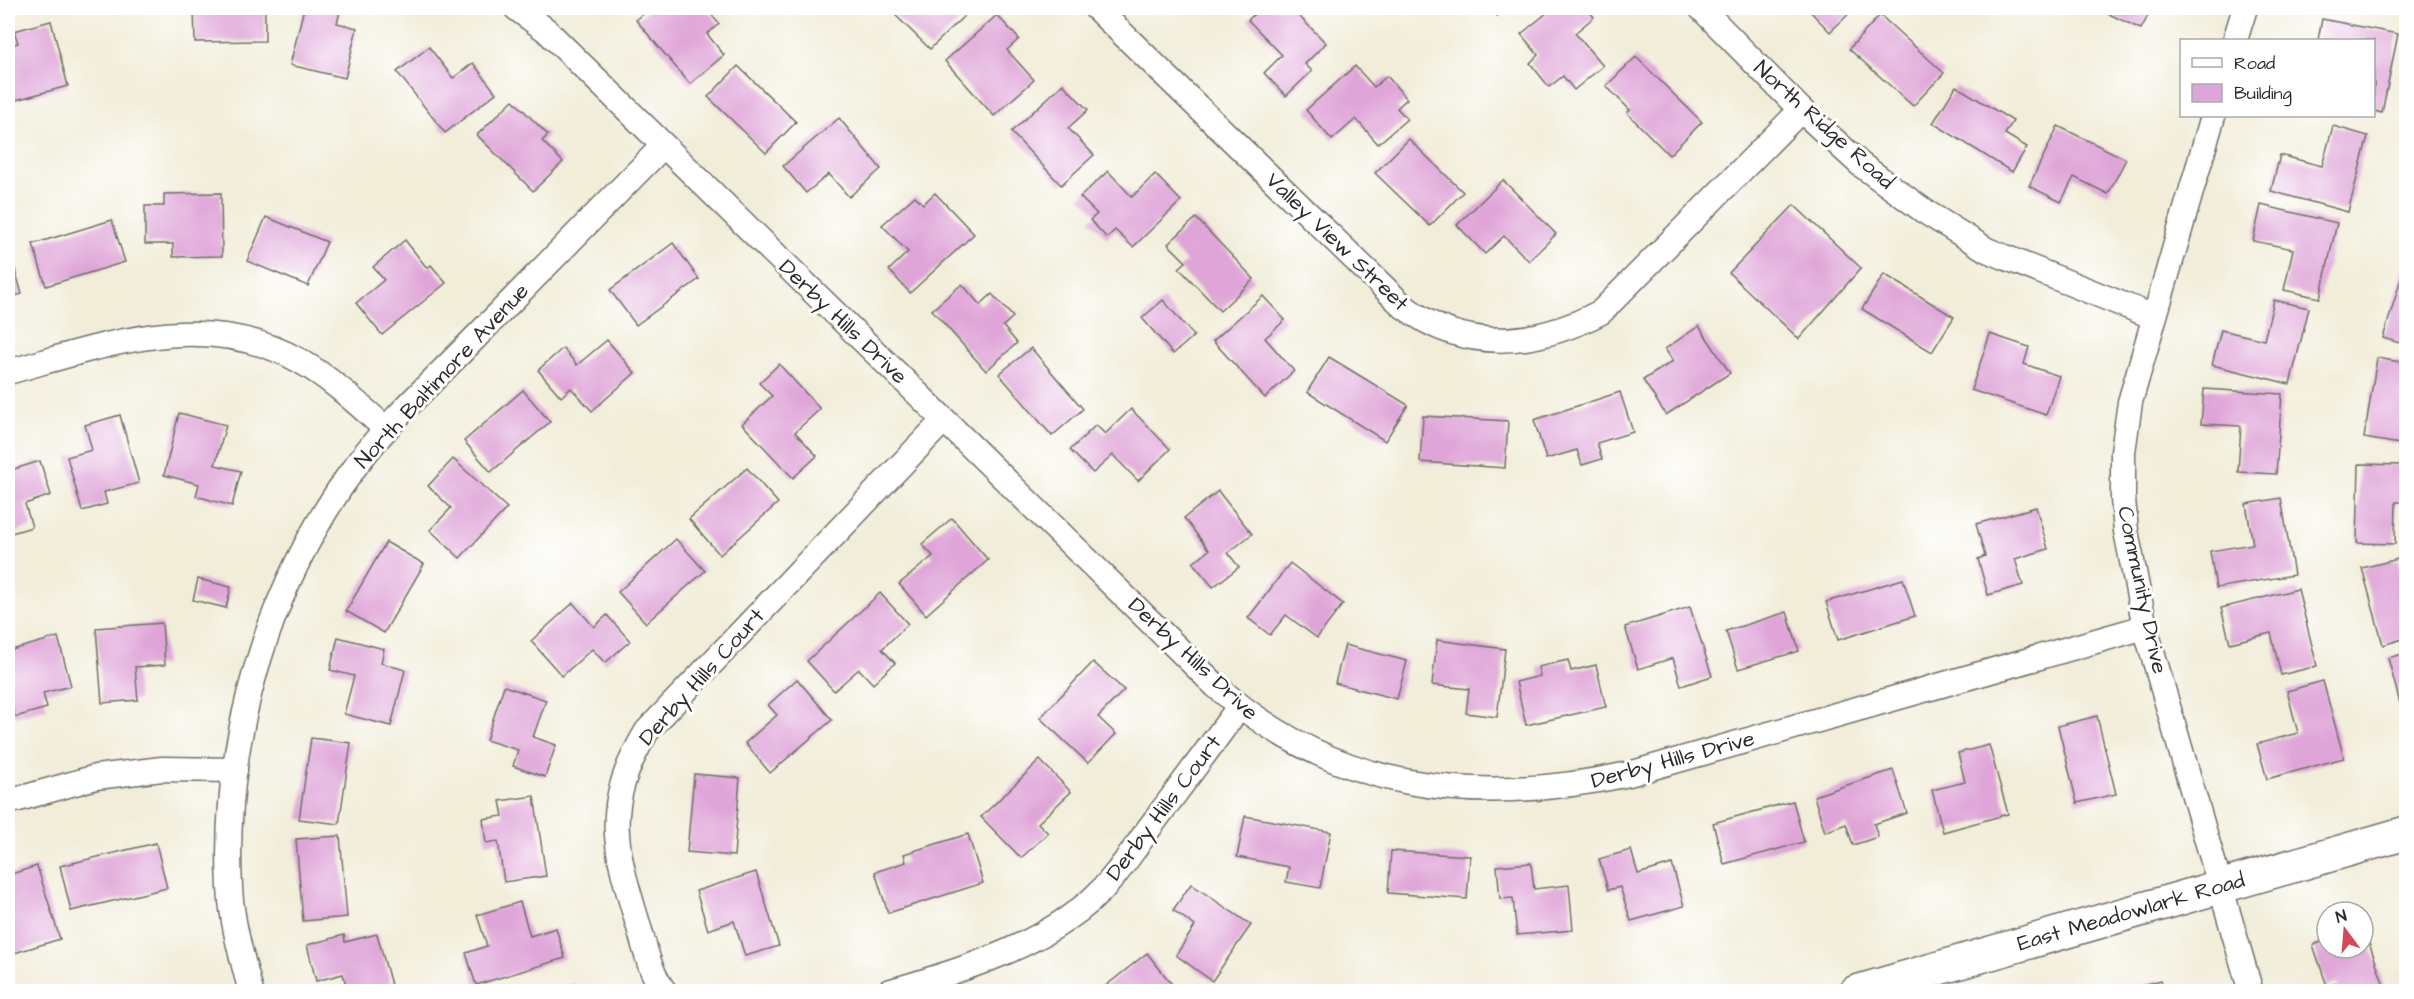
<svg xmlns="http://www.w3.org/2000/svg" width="2414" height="999" font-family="'Architects Daughter',sans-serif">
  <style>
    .building { fill: #dfa5d8 }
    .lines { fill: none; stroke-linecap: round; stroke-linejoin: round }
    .street-casing { stroke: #706f68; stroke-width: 27 }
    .secondary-casing { stroke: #706f68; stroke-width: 36 }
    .street { stroke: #fff; stroke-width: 24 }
    .secondary { stroke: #fff; stroke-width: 33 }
    .labels { text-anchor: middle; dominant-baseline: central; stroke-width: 6; stroke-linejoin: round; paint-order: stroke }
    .street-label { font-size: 22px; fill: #2b2b2b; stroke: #fff }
  </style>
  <rect width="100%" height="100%" fill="#fff"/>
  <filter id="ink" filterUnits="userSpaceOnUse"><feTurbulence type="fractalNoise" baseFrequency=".0167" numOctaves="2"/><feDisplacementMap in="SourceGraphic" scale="12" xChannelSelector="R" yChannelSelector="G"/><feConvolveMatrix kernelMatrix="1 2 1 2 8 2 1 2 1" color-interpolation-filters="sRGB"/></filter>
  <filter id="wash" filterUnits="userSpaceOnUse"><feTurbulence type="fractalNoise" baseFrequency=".008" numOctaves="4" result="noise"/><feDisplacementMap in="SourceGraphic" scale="24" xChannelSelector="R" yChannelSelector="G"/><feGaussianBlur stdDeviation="1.35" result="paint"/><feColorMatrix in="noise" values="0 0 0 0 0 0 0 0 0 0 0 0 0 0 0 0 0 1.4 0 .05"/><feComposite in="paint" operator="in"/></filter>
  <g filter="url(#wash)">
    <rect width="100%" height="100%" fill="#f1edd9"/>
    <g id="blocks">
      <g class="building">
        <polygon points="194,8 265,8 265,41 195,42"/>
        <polygon points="304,8 341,8 337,23 357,28 345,78 290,65"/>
        <polygon points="651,8 681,8 685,11 689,8 706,8 719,24 707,34 724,55 690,84 636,20"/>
        <polygon points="888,8 962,8 967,13 930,49"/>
        <polygon points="1261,8 1291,8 1326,43 1305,64 1312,71 1286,96 1264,73 1282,55 1248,20"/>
        <polygon points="1489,8 1506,8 1497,16"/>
        <polygon points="1553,8 1586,8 1594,17 1575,33 1603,66 1574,90 1563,76 1549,87 1530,63 1538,55 1521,34"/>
        <polygon points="1807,8 1855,8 1830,32"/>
        <polygon points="2096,8 2152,8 2141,29"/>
        <polygon points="997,15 1019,39 1007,50 1034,80 994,116 945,61"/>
        <polygon points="1880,15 1944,73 1913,106 1849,49"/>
        <polygon points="2322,19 2398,34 2382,113 2374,111 2374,40 2318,40"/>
        <polygon points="51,21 68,86 8,102 8,46 18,43 14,31"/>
        <polygon points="429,47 453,78 473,63 496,93 445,133 397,72"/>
        <polygon points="1636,57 1702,122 1669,155 1627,113 1630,110 1606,86"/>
        <polygon points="738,66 796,122 766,153 708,97"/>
        <polygon points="1355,66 1374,87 1387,76 1407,99 1397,108 1407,119 1378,144 1356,119 1332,140 1306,110"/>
        <polygon points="1063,84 1088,110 1068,128 1094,155 1061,185 1011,132"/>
        <polygon points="1956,86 2013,121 2005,134 2027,147 2012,172 1933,123"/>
        <polygon points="513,100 548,135 542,141 563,162 533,191 477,135"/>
        <polygon points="839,118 881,169 849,197 829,174 806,193 783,166"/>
        <polygon points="2058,126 2126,159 2108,194 2074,177 2061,202 2029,186"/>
        <polygon points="2333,126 2368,136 2348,212 2271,191 2280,155 2322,166"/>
        <polygon points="1409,139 1463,192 1430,226 1375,173"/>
        <polygon points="1108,171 1132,197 1155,174 1181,201 1133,247 1115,230 1107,238 1090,220 1097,214 1080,197"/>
        <polygon points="1503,180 1556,234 1529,261 1504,236 1485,254 1457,225"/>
        <polygon points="221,193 222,256 173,257 173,244 145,244 145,206 164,206 164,194"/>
        <polygon points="935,193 974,234 910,293 889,270 908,252 882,225 915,196 923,204"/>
        <polygon points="1794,205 1861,268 1799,339 1729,273"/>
        <polygon points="2261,205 2337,223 2320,298 2284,290 2293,249 2253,241"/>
        <polygon points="266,217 327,242 308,286 247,261"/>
        <polygon points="1196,218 1254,279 1220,311 1179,268 1186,262 1168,244"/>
        <polygon points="112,220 125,262 46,286 33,244"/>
        <polygon points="405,240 427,268 431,265 446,283 382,335 356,303 384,280 373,267"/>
        <polygon points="673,243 699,279 636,325 610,290"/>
        <polygon points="8,245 22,294 8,298"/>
        <polygon points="2406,262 2406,345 2383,338"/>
        <polygon points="1884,274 1954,317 1932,352 1862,309"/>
        <polygon points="962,284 980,305 992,294 1013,317 1003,326 1017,343 986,371 932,310"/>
        <polygon points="1263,296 1285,320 1265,338 1294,371 1265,398 1213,341"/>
        <polygon points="1163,300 1194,336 1173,354 1142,318"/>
        <polygon points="2274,300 2309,308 2290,384 2212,365 2221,330 2264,340"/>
        <polygon points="1699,326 1730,373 1666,415 1643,380 1673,361 1665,349"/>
        <polygon points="1990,334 2029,347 2024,364 2059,376 2046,415 1971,390"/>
        <polygon points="607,340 635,373 592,411 571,388 561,397 538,370 563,348 577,365"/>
        <polygon points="1031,348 1083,409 1052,436 999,374"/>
        <polygon points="1329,357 1408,405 1385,441 1307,392"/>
        <polygon points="2377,358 2406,363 2406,445 2364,438"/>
        <polygon points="779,364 820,409 795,432 817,456 793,478 742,424 772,396 759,383"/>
        <polygon points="2204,389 2282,394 2276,474 2238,472 2241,426 2201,424"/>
        <polygon points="523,390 550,422 491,472 464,441"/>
        <polygon points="1620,392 1633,432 1597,443 1602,459 1582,465 1577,450 1546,459 1534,420"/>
        <polygon points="1131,409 1170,449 1138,481 1113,455 1093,473 1070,450 1096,425 1105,434"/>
        <polygon points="179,413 226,425 215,465 241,471 232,506 196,496 199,484 164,475"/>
        <polygon points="120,415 139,483 104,492 107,504 82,511 67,457 92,450 85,425"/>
        <polygon points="1423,416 1508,421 1505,468 1420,462"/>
        <polygon points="453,459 507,508 460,558 430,530 451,508 428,486"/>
        <polygon points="40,461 51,495 25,504 32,527 8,534 8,471"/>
        <polygon points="2359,464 2406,465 2406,502 2396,502 2395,544 2357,543"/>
        <polygon points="747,468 778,503 720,555 689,519"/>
        <polygon points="1218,491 1252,534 1228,553 1239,567 1213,587 1193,563 1209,550 1184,518"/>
        <polygon points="2281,498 2294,575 2216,588 2210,551 2253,544 2246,504"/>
        <polygon points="2036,507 2048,549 2015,559 2023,585 1988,595 1978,559 1985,556 1976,524"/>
        <polygon points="952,518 988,560 926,615 899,584 933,556 922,544"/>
        <polygon points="676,539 705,571 646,623 618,592"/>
        <polygon points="386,542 424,564 384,633 346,611"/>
        <polygon points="2398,559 2406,590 2406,638 2383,645 2362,568"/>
        <polygon points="1290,563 1343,604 1317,638 1286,615 1270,635 1248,618"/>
        <polygon points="198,579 231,587 226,608 193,600"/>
        <polygon points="1903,579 1915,616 1838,640 1826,602"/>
        <polygon points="2298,589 2317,666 2281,675 2271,633 2230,643 2221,608"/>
        <polygon points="880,593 908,624 882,649 895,663 873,684 859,669 834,691 807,661"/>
        <polygon points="573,603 594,627 607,615 630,641 605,663 592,649 562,676 531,641"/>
        <polygon points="1690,607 1712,676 1681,686 1673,658 1638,669 1625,627"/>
        <polygon points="1787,612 1799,651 1738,669 1726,631"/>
        <polygon points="162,623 165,665 135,667 138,700 102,703 96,628"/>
        <polygon points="58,637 71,686 43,693 47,708 15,717 8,691 8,651"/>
        <polygon points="338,637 384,649 381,663 405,670 391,726 344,714 354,676 330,670"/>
        <polygon points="1437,640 1505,649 1497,717 1466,713 1469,689 1432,685"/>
        <polygon points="1345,645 1407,661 1397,699 1335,683"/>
        <polygon points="2406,653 2406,726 2388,658"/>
        <polygon points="1568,660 1571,671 1596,665 1606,707 1526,725 1516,682 1540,676 1538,667"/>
        <polygon points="1093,662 1124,690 1098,717 1116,734 1088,763 1040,718"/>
        <polygon points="797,679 832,720 770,773 745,743 777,715 768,705"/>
        <polygon points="2323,681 2344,758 2267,779 2257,744 2298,733 2287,691"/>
        <polygon points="504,686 546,700 533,737 556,745 545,777 513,766 518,750 486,740"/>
        <polygon points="2097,716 2116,794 2077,803 2058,726"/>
        <polygon points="311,738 351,743 339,824 299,819"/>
        <polygon points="1989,745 2008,814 1943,832 1932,790 1965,782 1958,753"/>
        <polygon points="1040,760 1071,792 1038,823 1048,833 1021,858 981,817"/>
        <polygon points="1893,770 1907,813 1874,824 1878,837 1853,845 1846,824 1825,832 1814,796"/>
        <polygon points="694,774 740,778 734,856 687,852"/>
        <polygon points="534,796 546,876 504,882 498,841 486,843 483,819 503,816 500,801"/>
        <polygon points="1793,801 1804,842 1724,864 1713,823"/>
        <polygon points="1245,816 1331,832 1320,888 1286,882 1289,867 1237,857"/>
        <polygon points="968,834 983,883 888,913 875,872 906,862 904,854"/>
        <polygon points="340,836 347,917 303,921 296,839"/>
        <polygon points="156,843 167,888 71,911 60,866"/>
        <polygon points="1631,850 1638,874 1672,864 1684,906 1631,921 1620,887 1608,890 1599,859"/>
        <polygon points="1391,851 1470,856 1467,899 1388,893"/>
        <polygon points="1531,863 1534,889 1569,885 1573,930 1517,935 1513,898 1500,899 1497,866"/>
        <polygon points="37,866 60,939 8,955 8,908 11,907 8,894 8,875"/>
        <polygon points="756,872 779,946 745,956 734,921 708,930 696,891"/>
        <polygon points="1191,884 1251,925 1212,981 1176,955 1195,926 1173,910"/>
        <polygon points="520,902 530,936 556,928 565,958 476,985 466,953 487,946 477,915"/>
        <polygon points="2363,926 2385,988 2374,992 2341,992 2337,983 2327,986 2313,945 2327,940 2327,948 2363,948"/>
        <polygon points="377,934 393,992 348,992 343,974 316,981 307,945 344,935 345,942"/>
        <polygon points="1147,953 1174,987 1168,992 1098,992"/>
        <polygon points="2161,980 2165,992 2124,992 2123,991"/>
        <polygon points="574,984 578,992 558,992"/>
      </g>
    </g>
  </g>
  <g filter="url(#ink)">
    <use href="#blocks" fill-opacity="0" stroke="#706f68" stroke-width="1.5"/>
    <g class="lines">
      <g class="street-casing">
        <g id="street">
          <path d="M516,8l30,22 670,656c120,106 260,121 413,88l516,-147"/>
          <path d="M1096,8l307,298c62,47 131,41 198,6l200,-202"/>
          <polyline points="1701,8 1801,110 1860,164 1924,211 1987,250 2154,317"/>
          <polyline points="2235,40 2245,8"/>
          <polyline points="2213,116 2130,402 2123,452 2123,499 2126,531 2145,627 2251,992"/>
          <path d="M8,372c98,-27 195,-65 292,-11 32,18 59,44 86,68"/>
          <polyline points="8,802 96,777 162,769 235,770"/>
          <path d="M251,992c-9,-34 -19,-68 -21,-104 -8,-150 38,-303 127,-424 33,-44 75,-82 113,-121 64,-66 129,-131 193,-197"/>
          <path d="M665,992c-16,-20 -20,-45 -27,-68 -24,-79 -36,-118 9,-193l297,-311"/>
          <path d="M888,992c73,-21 170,-50 221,-110 15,-17 28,-37 41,-55 30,-40 60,-80 89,-120"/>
        </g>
      </g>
      <g class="secondary-casing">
        <polyline id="secondary" points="1856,992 2406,833"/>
      </g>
      <use href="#street" class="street"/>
      <use href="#secondary" class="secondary"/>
    </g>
  </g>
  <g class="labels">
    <g class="street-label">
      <text transform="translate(1824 125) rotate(42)">North Ridge Road</text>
      <text transform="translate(1337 242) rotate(44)">Valley View Street</text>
      <text transform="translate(843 322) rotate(44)">Derby Hills Drive</text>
      <text transform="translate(442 376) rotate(-47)">North Baltimore Avenue</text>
      <text transform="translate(2142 590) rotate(78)">Community Drive</text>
      <text transform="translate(1193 659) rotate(43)">Derby Hills Drive</text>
      <text transform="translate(702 677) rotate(-48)">Derby Hills Court</text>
      <text transform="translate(1673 760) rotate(-15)">Derby Hills Drive</text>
      <text transform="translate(1164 808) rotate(-53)">Derby Hills Court</text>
      <text transform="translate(2131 912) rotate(-16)">East Meadowlark Road</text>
    </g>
  </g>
  <rect width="2414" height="999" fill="none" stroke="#fff" stroke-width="30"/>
  <rect x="2180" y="39" width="195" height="78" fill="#ffffff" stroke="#aaaaaa" stroke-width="1.5"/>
  <rect x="2192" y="58" width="30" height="9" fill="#ffffff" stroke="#aaaaaa" stroke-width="1.5"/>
  <text x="2234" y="69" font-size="18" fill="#2b2b2b">Road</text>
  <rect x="2192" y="84" width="30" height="18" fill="#dfa5d8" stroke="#aaaaaa" stroke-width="1.5"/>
  <text x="2234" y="99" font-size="18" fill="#2b2b2b">Building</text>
  <g transform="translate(2345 930) rotate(344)"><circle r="28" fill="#ffffff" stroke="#aaaaaa" stroke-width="1.5"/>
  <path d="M0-4.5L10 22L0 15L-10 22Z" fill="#d1495b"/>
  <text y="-9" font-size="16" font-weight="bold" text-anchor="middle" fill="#2b2b2b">N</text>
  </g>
</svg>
